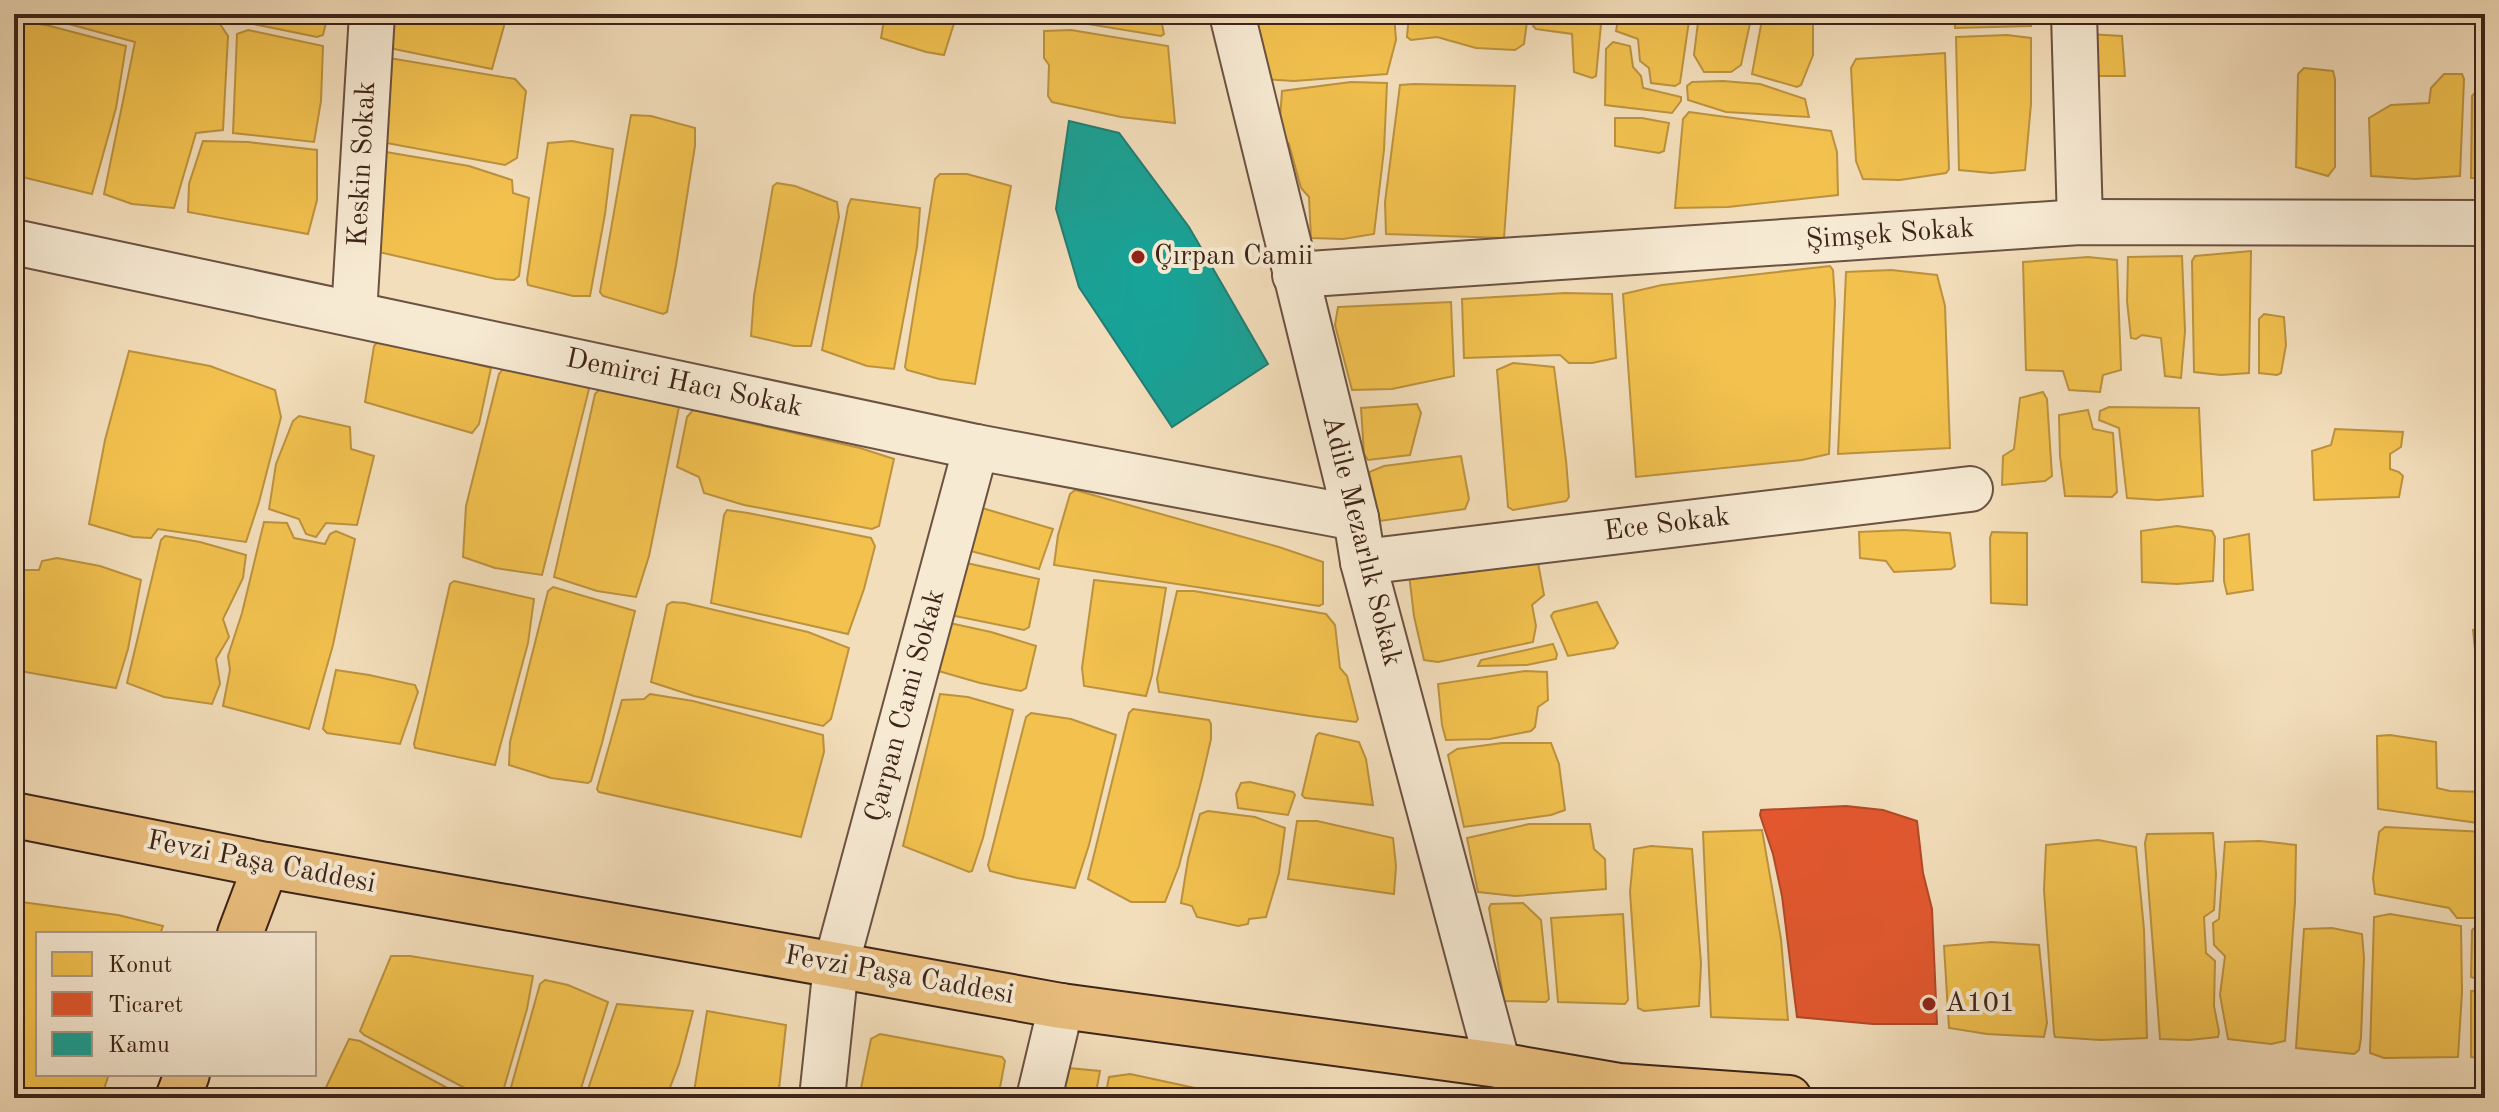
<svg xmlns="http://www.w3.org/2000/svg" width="2499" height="1112" font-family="'Old Standard TT',serif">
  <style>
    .homes { fill: #f2c14e; stroke: #bc923e; stroke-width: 2 }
    .shops { fill: #e4572e; stroke: #b24828; stroke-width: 2 }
    .public { fill: #17a398; stroke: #237d72; stroke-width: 2 }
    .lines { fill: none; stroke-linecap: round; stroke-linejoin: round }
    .minor-casing { stroke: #6b5242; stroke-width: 48 }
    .major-casing { stroke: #3e2419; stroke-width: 48 }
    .minor { stroke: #f7ead3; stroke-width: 44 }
    .major { stroke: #eabf7e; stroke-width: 44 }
    .poi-dot { fill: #8f2418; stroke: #f7ead3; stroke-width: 3 }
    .labels { text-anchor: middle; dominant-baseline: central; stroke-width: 8; stroke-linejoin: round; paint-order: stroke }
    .street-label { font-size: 28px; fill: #3e2419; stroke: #f7ead3 }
    .poi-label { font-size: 28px; fill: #3e2419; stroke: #f7ead3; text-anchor: start }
  </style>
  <rect width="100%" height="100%" fill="#f3debb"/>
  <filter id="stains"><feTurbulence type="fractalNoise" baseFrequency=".0025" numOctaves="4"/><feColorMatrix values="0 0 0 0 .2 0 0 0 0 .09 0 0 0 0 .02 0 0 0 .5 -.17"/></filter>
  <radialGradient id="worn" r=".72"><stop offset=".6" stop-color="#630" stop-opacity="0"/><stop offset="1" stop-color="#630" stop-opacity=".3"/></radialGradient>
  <g class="homes">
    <polygon points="32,14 221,14 220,24 228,36 223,130 196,133 174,208 132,204 104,194 135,42"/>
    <polygon points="230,14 328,14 323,35 317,37 229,19"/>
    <polygon points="385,14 505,14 504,26 492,69 384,47"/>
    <polygon points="885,14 957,14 944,55 926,52 881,38"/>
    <polygon points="1027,14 1160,14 1164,34 1161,36"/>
    <polygon points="1246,14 1394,14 1396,40 1387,74 1294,81 1262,79"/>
    <polygon points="1409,14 1528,14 1524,44 1515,50 1476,48 1437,37 1411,40 1407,37"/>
    <polygon points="1535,14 1602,14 1596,76 1592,78 1574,72 1572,34 1536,29 1533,26"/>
    <polygon points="1619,14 1690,14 1680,83 1675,86 1651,83 1649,68 1640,61 1638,39 1616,31"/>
    <polygon points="1699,14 1752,14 1741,65 1731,72 1704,72 1694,55"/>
    <polygon points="1763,14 1813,14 1813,55 1801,85 1797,87 1752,74"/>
    <polygon points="1955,14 2031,14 2031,26 1955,28"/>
    <polygon points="24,21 50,26 126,46 116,108 92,194 14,175 14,53"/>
    <polygon points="248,30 323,46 321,101 314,142 233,133 237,34"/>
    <polygon points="1071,30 1168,46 1175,123 1121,117 1052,102 1048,96 1049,65 1044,58 1044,31"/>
    <polygon points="2087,34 2122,36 2125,76 2085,76"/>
    <polygon points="2007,35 2031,38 2031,104 2025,170 1991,173 1959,170 1956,37"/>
    <polygon points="1613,42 1630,46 1633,67 1641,76 1643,88 1681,97 1681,101 1672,113 1605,105 1606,49"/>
    <polygon points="1945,53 1949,169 1946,173 1900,180 1863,179 1856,161 1851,68 1856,59"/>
    <polygon points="389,58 515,79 526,91 517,158 505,165 381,142"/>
    <polygon points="2304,68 2333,71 2335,79 2335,167 2328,176 2296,167 2298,74"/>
    <polygon points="2444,74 2462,74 2464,79 2460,176 2415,179 2371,176 2369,118 2391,105 2429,103 2431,88"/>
    <polygon points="1723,81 1760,84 1805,99 1809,117 1726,112 1688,100 1687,86 1692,82"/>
    <polygon points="1351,82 1387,83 1384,150 1374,234 1343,239 1311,238 1309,197 1301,188 1289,144 1279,133 1282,91"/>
    <polygon points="1414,84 1515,86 1504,238 1386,234 1385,202 1400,85"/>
    <polygon points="2477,91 2485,91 2485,178 2471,178 2472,96"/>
    <polygon points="1689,112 1831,131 1837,152 1838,195 1728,207 1675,208 1683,119"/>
    <polygon points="631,115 651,116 695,128 695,146 676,265 667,312 663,314 603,296 600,292"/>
    <polygon points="1615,118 1642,118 1669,123 1664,151 1659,153 1615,146"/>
    <polygon points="203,141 248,142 317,150 317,200 308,234 188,212 189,184"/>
    <polygon points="572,141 613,149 605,214 590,296 573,296 528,285 527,280 548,143"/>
    <polygon points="380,151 469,166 512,180 513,193 529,198 519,276 514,280 496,279 366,249"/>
    <polygon points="940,174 967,174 1011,186 975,384 939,379 907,370 905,367 935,179"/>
    <polygon points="777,183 795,186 837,202 839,217 811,346 794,346 751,336 754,296 773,186"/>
    <polygon points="851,199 920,208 917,247 894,369 867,366 822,350 848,206"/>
    <polygon points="2251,251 2249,373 2221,375 2194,372 2192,261 2195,256"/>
    <polygon points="2182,256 2185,331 2181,378 2165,376 2161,338 2142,335 2136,339 2131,338 2127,301 2128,257"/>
    <polygon points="2088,257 2117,260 2121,370 2103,375 2100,392 2069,390 2063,371 2026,370 2023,262"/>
    <polygon points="1830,266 1833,270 1835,302 1829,454 1802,460 1636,477 1623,294 1662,285"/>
    <polygon points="1891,270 1937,275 1945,306 1950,448 1838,454 1846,272"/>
    <polygon points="1565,293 1612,294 1616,358 1592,363 1569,363 1560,355 1464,358 1462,299"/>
    <polygon points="1451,302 1454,376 1392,389 1352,390 1335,325 1338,307"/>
    <polygon points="2264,314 2284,317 2286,345 2281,373 2277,375 2259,373 2259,319"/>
    <polygon points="380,339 491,368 479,424 472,433 365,402 374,346"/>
    <polygon points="129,351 210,366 275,390 281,417 259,502 246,542 158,529 151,538 133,537 89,524 105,440"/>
    <polygon points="1513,363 1554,367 1566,460 1569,497 1566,501 1513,510 1508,507 1497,370"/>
    <polygon points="503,369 586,386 589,389 542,575 495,568 463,557 466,506 499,374"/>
    <polygon points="600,389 638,395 679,407 649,556 636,597 597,591 554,577 595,394"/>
    <polygon points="2043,392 2047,399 2052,476 2045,481 2002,485 2003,456 2014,449 2020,398"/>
    <polygon points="1417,404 1421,413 1410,455 1368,460 1364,454 1361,408"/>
    <polygon points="2109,407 2199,408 2203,496 2158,500 2127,498 2119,428 2099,420 2100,411"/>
    <polygon points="693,410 860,448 894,459 879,526 872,529 744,505 704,493 699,477 677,467 687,417"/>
    <polygon points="2088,410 2093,429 2113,433 2117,492 2112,497 2065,496 2060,456 2059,415"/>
    <polygon points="299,416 350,427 351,449 374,456 357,525 326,523 316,537 306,534 299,519 269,509 276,464 293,421"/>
    <polygon points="2335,429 2403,432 2401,447 2390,454 2390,469 2399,472 2403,476 2399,497 2314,500 2312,451 2331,445"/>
    <polygon points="1461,456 1469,499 1465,509 1380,521 1369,472 1384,466"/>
    <polygon points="1075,490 1279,547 1323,562 1323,604 1319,606 1054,565 1058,535 1070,494"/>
    <polygon points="2485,506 2485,548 2480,547 2479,532"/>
    <polygon points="982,508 1053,529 1039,569 967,550"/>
    <polygon points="727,510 748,513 871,538 875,546 864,589 848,634 711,603 724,515"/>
    <polygon points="264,522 287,523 294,538 325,544 330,534 336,531 355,539 333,645 309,729 223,706 230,670 228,656 242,613"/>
    <polygon points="2177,526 2212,531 2215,537 2213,581 2177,584 2142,582 2141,531"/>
    <polygon points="1904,530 1950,533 1955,566 1951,569 1894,572 1886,561 1860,558 1859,532"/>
    <polygon points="1992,532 2027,533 2027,605 1991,603 1990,538"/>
    <polygon points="2249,534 2253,590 2227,594 2224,581 2224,539"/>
    <polygon points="165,536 200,542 246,555 243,578 223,619 229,637 216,659 220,684 212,704 164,697 127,683 161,540"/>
    <polygon points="1536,552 1544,595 1532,605 1536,626 1533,642 1438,662 1424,660 1414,616 1409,574"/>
    <polygon points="57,558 100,566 141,580 128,649 116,688 14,670 14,570 39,570 42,561"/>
    <polygon points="962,562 1039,579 1029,627 1024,630 950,615"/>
    <polygon points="1094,580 1166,588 1152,675 1146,696 1084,686 1082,668"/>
    <polygon points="454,581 534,599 528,643 495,765 415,748 414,744 450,584"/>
    <polygon points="553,587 635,611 602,743 591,781 588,783 551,778 509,765 510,742 548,591"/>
    <polygon points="1177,591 1194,591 1326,614 1335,625 1340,668 1347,676 1358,719 1356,722 1310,716 1159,692 1157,679"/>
    <polygon points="672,602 685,603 808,632 849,648 831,719 823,726 694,696 651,682 667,605"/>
    <polygon points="1597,602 1618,643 1614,648 1568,656 1551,616 1554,612"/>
    <polygon points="945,622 991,632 1036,646 1026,688 1021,691 980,683 935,670"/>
    <polygon points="2482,625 2485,625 2485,651 2475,649 2473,630"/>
    <polygon points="1553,644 1557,654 1556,659 1527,665 1478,666 1481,660"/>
    <polygon points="336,670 369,675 415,685 418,692 400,744 327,733 323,729"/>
    <polygon points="1525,671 1547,672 1548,700 1538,707 1535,727 1531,731 1490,739 1446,740 1442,725 1438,684"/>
    <polygon points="650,694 693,701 823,735 824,752 801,837 599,792 597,789 622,700 644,699"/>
    <polygon points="940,694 968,697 1013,710 983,838 972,871 969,872 903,846"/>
    <polygon points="1133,709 1209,720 1211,724 1211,739 1202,778 1179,866 1165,902 1131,902 1088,879 1129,713"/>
    <polygon points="1031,713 1071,719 1116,735 1089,845 1075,888 1017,878 990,871 988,865 1026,717"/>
    <polygon points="1319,733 1359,742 1366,759 1373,805 1305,798 1302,795 1316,736"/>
    <polygon points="2390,735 2436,742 2437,788 2450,791 2485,792 2485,824 2378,809 2377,736"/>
    <polygon points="1502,743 1551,743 1559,764 1565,810 1551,815 1464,827 1448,755 1457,749"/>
    <polygon points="1250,782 1293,792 1295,795 1288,815 1238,808 1236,794 1241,783"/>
    <polygon points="1208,811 1255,817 1285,828 1279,873 1266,917 1249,919 1248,924 1238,926 1197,917 1192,906 1181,903 1188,859 1200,814"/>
    <polygon points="1297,821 1317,821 1393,838 1396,866 1394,894 1288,879"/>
    <polygon points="1529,824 1590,824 1594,849 1605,859 1606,889 1515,896 1478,892 1467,838"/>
    <polygon points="2385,827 2485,832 2485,918 2457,918 2449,908 2375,894 2373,878 2379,832"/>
    <polygon points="1762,830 1781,939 1788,1020 1711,1017 1703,832"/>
    <polygon points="2213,833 2216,874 2214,910 2204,917 2206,953 2215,961 2214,1006 2219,1032 2218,1037 2189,1040 2160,1039 2145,843 2147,834"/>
    <polygon points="2098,840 2136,847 2144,929 2147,1038 2101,1040 2055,1037 2054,1033 2044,890 2046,845"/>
    <polygon points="2260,841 2296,845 2295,902 2285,1041 2271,1044 2228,1039 2220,995 2225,956 2214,945 2213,923 2219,919 2225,842"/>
    <polygon points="1651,846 1692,849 1701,963 1699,1006 1644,1011 1638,1008 1630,892 1634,849"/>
    <polygon points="14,901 118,915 163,926 160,934 38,934 38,1074 109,1074 101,1098 14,1098"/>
    <polygon points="1523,903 1541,920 1549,999 1546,1002 1504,1001 1489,908 1491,904"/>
    <polygon points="1623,914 1628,1000 1625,1004 1558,1002 1551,918"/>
    <polygon points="2390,914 2461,926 2462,992 2458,1057 2384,1058 2370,1053 2374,917"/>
    <polygon points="2477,926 2485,928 2485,981 2471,977 2472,930"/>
    <polygon points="2332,928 2362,934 2364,958 2361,1038 2359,1050 2354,1054 2296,1048 2304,929"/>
    <polygon points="1991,942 2039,945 2047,1023 2044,1037 1987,1034 1949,1028 1944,946"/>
    <polygon points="391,956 410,956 533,976 527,1009 501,1098 478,1095 364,1035 360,1031"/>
    <polygon points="545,980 568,985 608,1002 578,1098 508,1098 540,984"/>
    <polygon points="2471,991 2485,992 2485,1058 2471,1057"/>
    <polygon points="617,1004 693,1011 679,1064 666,1098 585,1098"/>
    <polygon points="707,1011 786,1025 778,1098 693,1098"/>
    <polygon points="880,1034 1002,1057 1005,1061 998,1098 859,1098 871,1039"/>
    <polygon points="349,1039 360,1041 466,1098 321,1098"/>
    <polygon points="1057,1067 1100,1071 1095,1098 1043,1098"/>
    <polygon points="1130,1074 1214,1092 1213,1098 1105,1098 1109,1077"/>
  </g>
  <polygon class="shops" points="1846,806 1883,810 1917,821 1923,873 1932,909 1937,1024 1873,1024 1797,1017 1782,896 1773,854 1760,815 1761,810"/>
  <polygon class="public" points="1069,121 1119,133 1189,227 1268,364 1172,427 1079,287 1056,209"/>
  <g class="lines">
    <g class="minor-casing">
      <g id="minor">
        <polyline points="1232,14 1356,518 1363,562 1498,1065"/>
        <polyline points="2074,14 2080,222"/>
        <polyline points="14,242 976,447 1356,518"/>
        <polyline points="1295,275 2080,222 2485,223"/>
        <polyline points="354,314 372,14"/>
        <polyline points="1363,562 1970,489"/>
        <polyline points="822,1098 836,965 976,447"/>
        <polyline points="1039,1098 1061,1006"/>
      </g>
    </g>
    <g class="major-casing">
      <g id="major">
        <polyline points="14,815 266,865 836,965 1061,1006 1498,1065 1619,1086 1789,1098"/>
        <polyline points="240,934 266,865"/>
        <polyline points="178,1098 187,1074"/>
      </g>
    </g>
    <use href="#minor" class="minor"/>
    <use href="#major" class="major"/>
  </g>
  <g class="poi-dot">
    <circle cx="1138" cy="257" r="8"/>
    <circle cx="1929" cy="1004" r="8"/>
  </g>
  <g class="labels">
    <g class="street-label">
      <text transform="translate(363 164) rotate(-87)">Keskin Sokak</text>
      <text transform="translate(1890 235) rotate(-4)">Şimşek Sokak</text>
      <text transform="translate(684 384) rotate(12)">Demirci Hacı Sokak</text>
      <text transform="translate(1667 525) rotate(-7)">Ece Sokak</text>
      <text transform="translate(1361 541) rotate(76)">Adile Mezarlık Sokak</text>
      <text transform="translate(906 706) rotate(-75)">Çarpan Cami Sokak</text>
      <text transform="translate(261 863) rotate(11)">Fevzi Paşa Caddesi</text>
      <text transform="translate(899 976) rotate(10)">Fevzi Paşa Caddesi</text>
    </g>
    <g class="poi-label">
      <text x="1154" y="257">Çırpan Camii</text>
      <text x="1945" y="1004">A101</text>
    </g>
  </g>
  <rect width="2499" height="1112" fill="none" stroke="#f3debb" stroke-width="48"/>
  <rect x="16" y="16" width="2467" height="1080" fill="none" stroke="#3e2419" stroke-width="4"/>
  <rect x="24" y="24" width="2451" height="1064" fill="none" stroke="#3e2419" stroke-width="2"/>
  <rect x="36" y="932" width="280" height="144" fill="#f7ead3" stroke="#ad9b89" stroke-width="2"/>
  <rect x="52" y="952" width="40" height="24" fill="#f2c14e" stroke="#ad9b89" stroke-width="2"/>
  <text x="108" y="972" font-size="24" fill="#3e2419">Konut</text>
  <rect x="52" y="992" width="40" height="24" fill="#e4572e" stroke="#ad9b89" stroke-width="2"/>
  <text x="108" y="1012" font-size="24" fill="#3e2419">Ticaret</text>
  <rect x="52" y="1032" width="40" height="24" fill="#17a398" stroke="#ad9b89" stroke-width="2"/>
  <text x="108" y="1052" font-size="24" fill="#3e2419">Kamu</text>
  <rect width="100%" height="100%" filter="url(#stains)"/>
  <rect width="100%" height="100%" fill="url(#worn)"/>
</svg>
